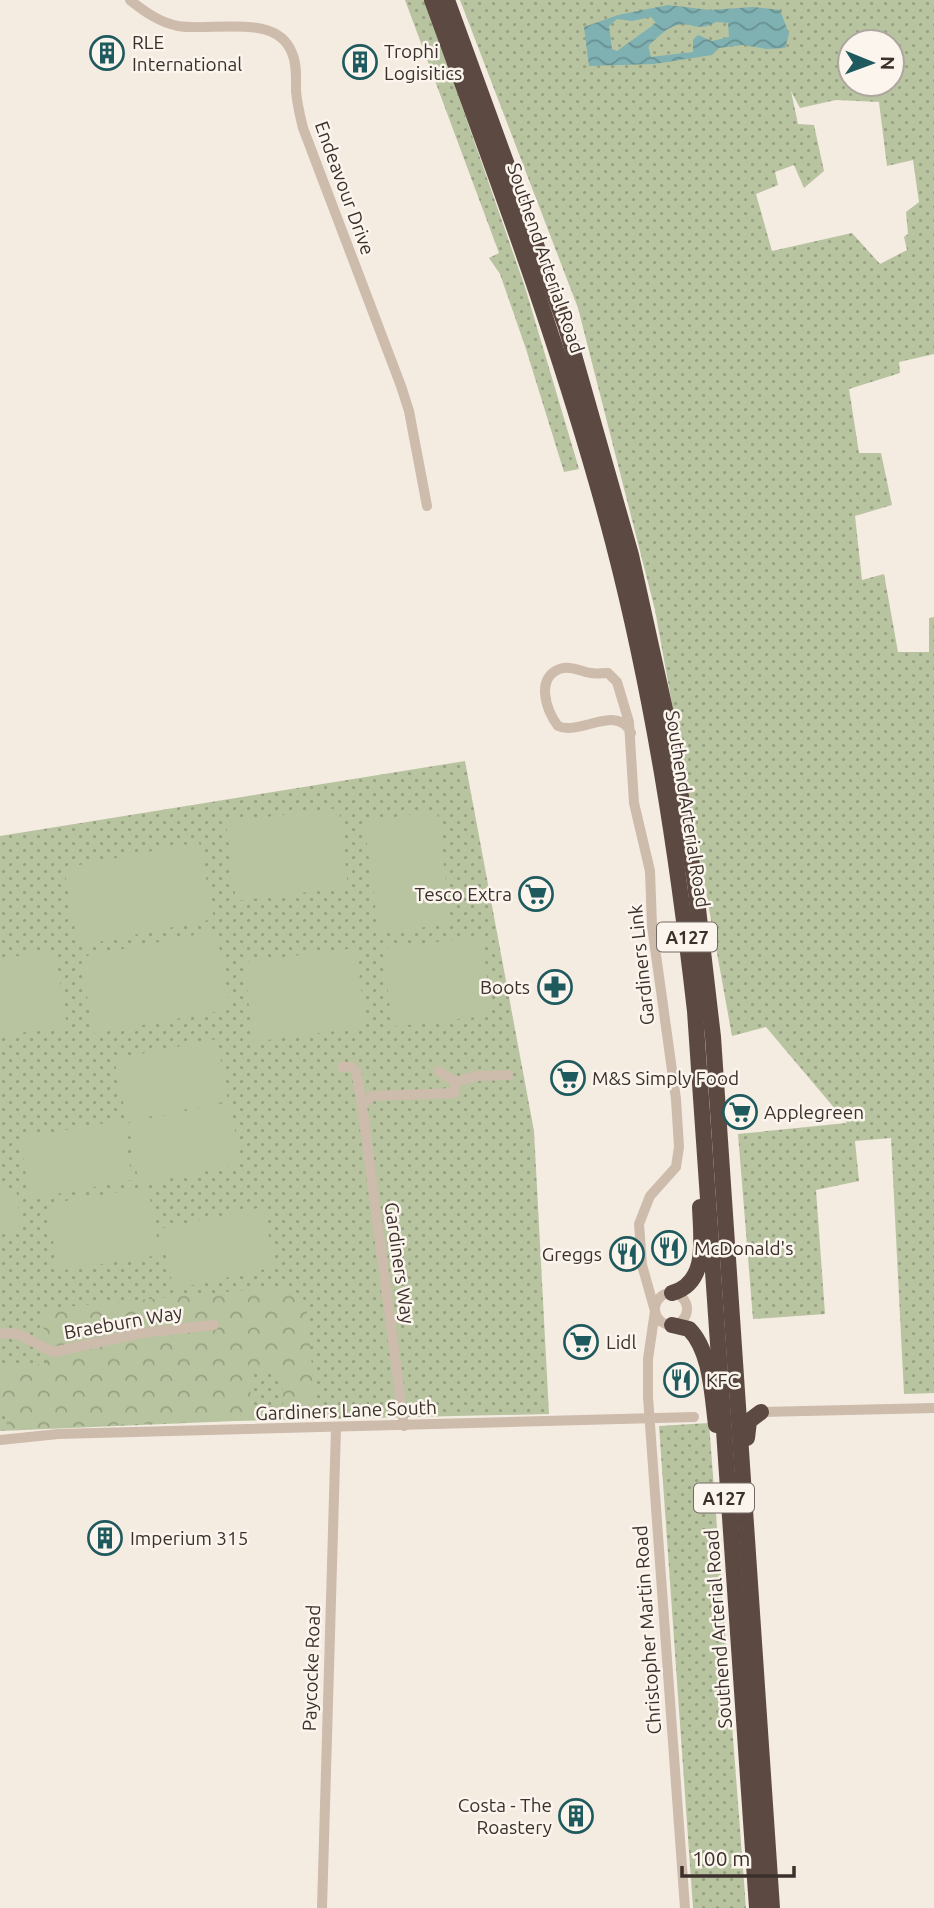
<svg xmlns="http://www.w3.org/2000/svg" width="934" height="1908" font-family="Ubuntu,sans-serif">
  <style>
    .grass { fill: url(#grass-dots); fill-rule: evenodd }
    .forest { fill: url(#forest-crowns); fill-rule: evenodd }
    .garden { fill: #b8c4a0 }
    .water { fill: url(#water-waves); fill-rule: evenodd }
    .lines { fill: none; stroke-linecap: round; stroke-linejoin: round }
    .minor { stroke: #cdbbac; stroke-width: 10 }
    .highway { stroke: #5c4a42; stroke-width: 16 }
    .labels { text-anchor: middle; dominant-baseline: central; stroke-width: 5; stroke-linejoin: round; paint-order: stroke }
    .shield { fill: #fbf5ee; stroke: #756b66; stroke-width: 2 }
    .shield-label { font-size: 18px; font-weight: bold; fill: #3b302b }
    .poi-label { font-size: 19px; fill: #3b302b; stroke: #fbf5ee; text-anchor: start }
    .street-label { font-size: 19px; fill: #3b302b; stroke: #fbf5ee }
  </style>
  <defs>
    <pattern id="grass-dots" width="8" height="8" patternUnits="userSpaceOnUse" patternTransform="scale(1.75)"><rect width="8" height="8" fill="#b8c4a0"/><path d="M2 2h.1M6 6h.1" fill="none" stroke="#97a083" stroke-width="1.8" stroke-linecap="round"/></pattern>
    <pattern id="forest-crowns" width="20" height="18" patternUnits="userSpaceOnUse" patternTransform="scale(1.75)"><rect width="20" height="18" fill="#b8c4a0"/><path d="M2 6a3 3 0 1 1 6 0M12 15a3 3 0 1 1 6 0" fill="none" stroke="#97a083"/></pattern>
    <pattern id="water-waves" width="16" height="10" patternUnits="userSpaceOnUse" patternTransform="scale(1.75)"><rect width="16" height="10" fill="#7fb0b2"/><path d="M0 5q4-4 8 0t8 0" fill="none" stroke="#699091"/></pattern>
  </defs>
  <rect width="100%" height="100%" fill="#f4ebe1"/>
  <g class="grass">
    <polygon points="405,0 425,0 525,287 579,469 564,472 526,349 500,274 489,258 499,253"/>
    <path d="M460,0h474v354l-35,8 1,11 -51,16 10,64h22l11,52 -37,11 7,64 22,-6 14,78h31v-34l5,-1v776l-30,1 -13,-256 -36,3 4,40 -43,9 9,124 -72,5 -15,-185 109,-11 -81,-96 -34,9 -77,-426 -77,-302zM850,42h42v42h-42zM791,91l9,17 36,-8 43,2 8,64 26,-6 6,42 -13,10 2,22 -4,3 3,13 -27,14 -28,-31 -80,18 -16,-57 22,-9 -3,-13 19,-7 10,23 20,-17 -10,-46 -16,-1z"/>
    <polygon points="465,761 534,1131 549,1414 235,1421 0,1431 0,836"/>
    <polygon points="709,1423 746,1908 693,1908 659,1426"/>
  </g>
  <path class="forest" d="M290,1286l16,16 11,118h-70l-239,9 -8,-33v-29l47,-3 -5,-55zM282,1372l1,34 -32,1 -1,-34z"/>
  <g class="garden">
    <polygon points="339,808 348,887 236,901 226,822"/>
    <polygon points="437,810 451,923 379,934 364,822"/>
    <polygon points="199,842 214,919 78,946 64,868"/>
    <polygon points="216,931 231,1009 93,1034 81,957"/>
    <polygon points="482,937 492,1015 392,1027 383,948"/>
    <polygon points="356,948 366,1027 252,1042 245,962"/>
    <polygon points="55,950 67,1026 0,1036 0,959"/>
    <polygon points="217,1039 228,1101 127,1121 114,1059"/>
    <polygon points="230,1102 241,1164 139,1185 128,1123"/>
    <polygon points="123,1120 132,1180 30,1199 20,1138"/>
    <polygon points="148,1187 160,1255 58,1271 47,1204"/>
    <polygon points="16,1189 22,1230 0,1233 0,1192"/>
    <polygon points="263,1207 275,1267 174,1289 159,1229"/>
  </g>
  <path class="water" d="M668,5l42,5 43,-3 27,3 9,24 -4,14 -18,1 -24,-4 -24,3 -7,7 -58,9 -65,2 -5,-39 34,-12zM651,17l5,6 -39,28 -5,-2 -3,-23 8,-7 15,2zM716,22l12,1 1,14 -17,4 -14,-6 -5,5v12l-42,5 -3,-11c8,-7 18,-18 29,-21 15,-4 19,8 39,-3z"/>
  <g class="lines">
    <g class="minor">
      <path d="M130,0c15,12 29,22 48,26 34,6 99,-14 114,27 5,11 4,25 4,38 1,12 4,25 7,37l98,258 8,25 18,95"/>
      <path d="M631,733c-13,-30 -51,3 -73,-7 -12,-15 -24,-51 5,-58 10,-2 18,4 28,5 5,1 11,0 17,0l9,9 12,40 5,81 16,68 2,55 24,173 3,48 -3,20 -26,29 -11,28 3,41 13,46 -7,48v38l37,511"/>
      <polyline points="342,1067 351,1067 356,1071 362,1105"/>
      <polyline points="456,1082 476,1076 508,1075"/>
      <circle cx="671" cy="1309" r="16"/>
      <polyline points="0,1333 18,1334 53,1352 141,1333 214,1325"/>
      <polyline points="761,1412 934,1408"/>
      <polyline points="404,1426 362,1105 372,1096 454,1093 456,1082 438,1071"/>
      <polyline points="0,1440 58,1434 694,1417"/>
      <polyline points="322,1908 336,1428"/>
    </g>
    <g class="highway">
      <path d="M432,0c65,179 133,358 181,542 40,154 64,311 82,469l62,897"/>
      <polyline points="447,0 566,327 631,555 672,741 695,883 713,1037 772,1908"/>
      <path d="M672,1293c37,-10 29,-56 28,-86"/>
      <path d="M672,1325l17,4c22,22 23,66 27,96"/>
      <polyline points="747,1438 749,1421 761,1412"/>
    </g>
  </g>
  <defs>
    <g id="building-ring" transform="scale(1.75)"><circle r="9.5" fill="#fbf5ee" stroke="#1f5a5e" stroke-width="1.5"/><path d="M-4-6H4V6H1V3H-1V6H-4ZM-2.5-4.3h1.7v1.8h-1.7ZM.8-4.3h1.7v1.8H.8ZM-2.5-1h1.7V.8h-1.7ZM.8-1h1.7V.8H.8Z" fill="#1f5a5e"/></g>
    <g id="supermarket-ring" transform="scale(1.75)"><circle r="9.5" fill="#fbf5ee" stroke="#1f5a5e" stroke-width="1.5"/><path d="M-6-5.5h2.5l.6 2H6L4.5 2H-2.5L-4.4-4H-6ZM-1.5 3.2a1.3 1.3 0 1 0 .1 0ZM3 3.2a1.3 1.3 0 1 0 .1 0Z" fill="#1f5a5e"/></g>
    <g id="pharmacy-ring" transform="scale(1.75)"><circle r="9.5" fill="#fbf5ee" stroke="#1f5a5e" stroke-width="1.5"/><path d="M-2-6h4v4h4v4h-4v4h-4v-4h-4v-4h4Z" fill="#1f5a5e"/></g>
    <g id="restaurant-ring" transform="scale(1.75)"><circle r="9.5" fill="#fbf5ee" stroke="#1f5a5e" stroke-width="1.5"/><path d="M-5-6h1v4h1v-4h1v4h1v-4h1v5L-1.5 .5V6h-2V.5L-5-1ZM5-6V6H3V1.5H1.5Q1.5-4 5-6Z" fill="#1f5a5e"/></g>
  </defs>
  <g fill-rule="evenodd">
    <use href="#building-ring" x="107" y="53"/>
    <use href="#building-ring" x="360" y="62"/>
    <use href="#supermarket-ring" x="536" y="894"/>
    <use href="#pharmacy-ring" x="555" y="987"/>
    <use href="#supermarket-ring" x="568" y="1078"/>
    <use href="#supermarket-ring" x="740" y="1112"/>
    <use href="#restaurant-ring" x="669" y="1248"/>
    <use href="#restaurant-ring" x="627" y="1254"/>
    <use href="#supermarket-ring" x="581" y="1342"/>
    <use href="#restaurant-ring" x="681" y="1380"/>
    <use href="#building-ring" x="105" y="1538"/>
    <use href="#building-ring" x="576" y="1816"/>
  </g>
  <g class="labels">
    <g class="shield">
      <rect x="657" y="922.5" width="60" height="29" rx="5"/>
      <rect x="694" y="1483.5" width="60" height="29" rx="5"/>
    </g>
    <g class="shield-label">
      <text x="687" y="937">A127</text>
      <text x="724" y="1498">A127</text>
    </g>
    <g class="poi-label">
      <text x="132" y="42">RLE<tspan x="132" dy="22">International</tspan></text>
      <text x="384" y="51">Trophi<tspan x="384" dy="22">Logisitics</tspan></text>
      <text x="512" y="894" text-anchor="end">Tesco Extra</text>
      <text x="530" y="987" text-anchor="end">Boots</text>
      <text x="592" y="1078">M&amp;S Simply Food</text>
      <text x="764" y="1112">Applegreen</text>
      <text x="694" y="1248">McDonald's</text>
      <text x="602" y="1254" text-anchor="end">Greggs</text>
      <text x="606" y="1342">Lidl</text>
      <text x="706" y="1380">KFC</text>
      <text x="130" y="1538">Imperium 315</text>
      <text x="552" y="1805" text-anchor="end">Costa - The<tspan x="552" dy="22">Roastery</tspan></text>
    </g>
    <g class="street-label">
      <text transform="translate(345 188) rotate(70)">Endeavour Drive</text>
      <text transform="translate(546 258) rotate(71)">Southend Arterial Road</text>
      <text transform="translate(688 809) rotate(81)">Southend Arterial Road</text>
      <text transform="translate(641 965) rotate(-96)">Gardiners Link</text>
      <text transform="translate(400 1263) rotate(82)">Gardiners Way</text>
      <text transform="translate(123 1322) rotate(-10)">Braeburn Way</text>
      <text transform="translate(346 1410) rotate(-2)">Gardiners Lane South</text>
      <text transform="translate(718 1629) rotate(-94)">Southend Arterial Road</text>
      <text transform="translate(647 1630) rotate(-94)">Christopher Martin Road</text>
      <text transform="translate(311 1668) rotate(-88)">Paycocke Road</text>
    </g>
  </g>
  <g transform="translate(871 63) rotate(91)"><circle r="33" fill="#fbf5ee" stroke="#aea6a0" stroke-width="2"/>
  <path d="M0-5L12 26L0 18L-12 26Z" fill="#1f5a5e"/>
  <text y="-10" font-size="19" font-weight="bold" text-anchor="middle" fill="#3b302b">N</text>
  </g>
  <path d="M682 1866v10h112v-10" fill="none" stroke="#3b302b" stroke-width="3.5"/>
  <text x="692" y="1866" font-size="21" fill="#3b302b" stroke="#fbf5ee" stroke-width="5" paint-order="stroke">100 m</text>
</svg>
